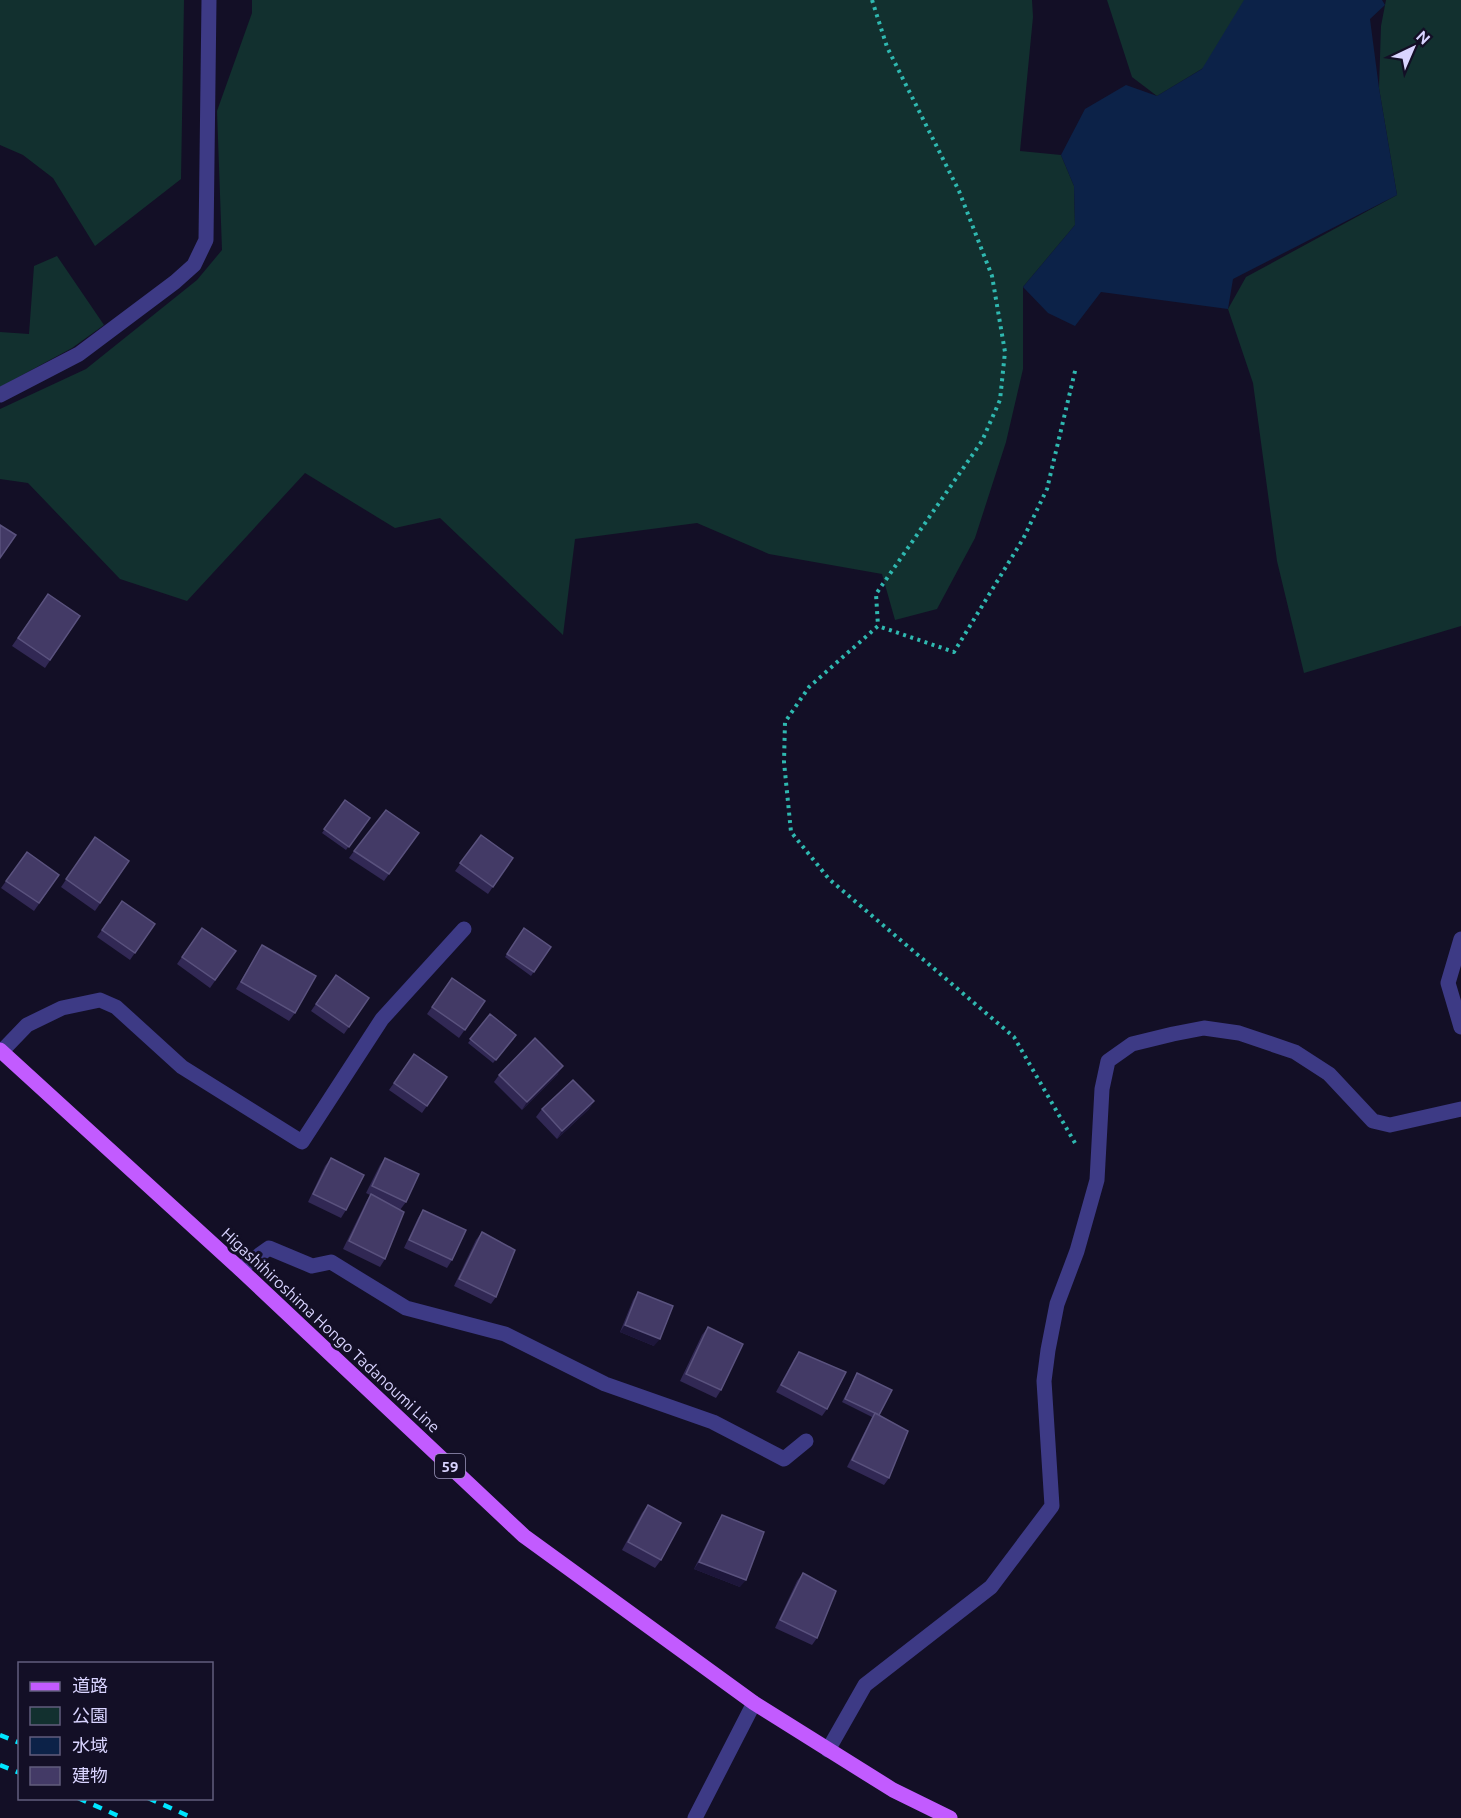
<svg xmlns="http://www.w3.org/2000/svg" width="1461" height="1818" font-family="Ubuntu,'Noto Sans JP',sans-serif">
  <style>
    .green { fill: #12302f }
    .water { fill: #0c2248 }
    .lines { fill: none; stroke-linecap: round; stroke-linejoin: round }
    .path { stroke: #2fb8b0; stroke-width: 4; stroke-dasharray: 3 4.5; stroke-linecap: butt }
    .service { stroke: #3d3a85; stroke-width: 15 }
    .minor { stroke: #3d3a85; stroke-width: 15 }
    .primary { stroke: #c25bff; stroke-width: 15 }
    .rail { stroke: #00e5ff; stroke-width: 4.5; stroke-dasharray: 9 8; stroke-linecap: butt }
    .wall { fill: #312854 }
    .shaded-wall { fill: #1d163a }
    .building { fill: #433a66; stroke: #5a527e; stroke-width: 1.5 }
    .labels { text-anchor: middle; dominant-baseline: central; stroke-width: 6; stroke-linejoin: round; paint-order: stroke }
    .shield { fill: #130f26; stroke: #9e99be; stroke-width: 1.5 }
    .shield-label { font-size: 15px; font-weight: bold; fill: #d9d4ff }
    .street-label { font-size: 16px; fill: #d9d4ff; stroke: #130f26 }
  </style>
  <rect width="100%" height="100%" fill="#130f26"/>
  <g class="green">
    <polygon points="0,0 184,0 181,179 95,246 53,178 23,155 0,145"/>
    <polygon points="252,0 1032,0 1033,17 1020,151 1061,155 1074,186 1075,225 1023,287 1023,369 1006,442 975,538 937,609 895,620 882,574 769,554 697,523 575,539 563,635 440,518 395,528 305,473 187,601 120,579 28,483 0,479 0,409 86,369 197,280 222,250 217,111 252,13"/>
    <polygon points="1107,0 1245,0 1205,67 1157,96 1132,77"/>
    <polygon points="1386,0 1461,0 1461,626 1304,673 1277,561 1253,383 1228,309 1246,277 1397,195 1379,88 1381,26"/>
    <polygon points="57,256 104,325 72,348 0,387 0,332 29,334 34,266"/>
  </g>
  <polygon class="water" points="1244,0 1382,0 1385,5 1370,19 1379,88 1397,195 1233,279 1228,309 1101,292 1075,326 1048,313 1023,287 1075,225 1074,186 1061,155 1085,109 1126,85 1157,96 1202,69"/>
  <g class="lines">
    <g class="path">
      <polyline points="872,0 887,47 959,191 992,276 1005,352 1000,400 982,441 876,594 878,626"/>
      <polyline points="1075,1143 1014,1037 829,879 791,832 784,762 785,722 809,687 878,626 954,652 1023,539 1047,489 1076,367"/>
    </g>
    <g class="service">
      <polyline points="0,395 79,354 175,282 194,265 206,240 209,0"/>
      <polyline points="1461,939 1448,983 1461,1027"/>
    </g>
    <g class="minor">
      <polyline points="2,1051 27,1025 62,1008 100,1000 116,1007 182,1067 302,1142 382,1019 464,929"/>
      <polyline points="240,1269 269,1248 312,1266 331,1262 406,1308 505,1334 605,1384 713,1422 784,1459 806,1441"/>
      <polyline points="828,1750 865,1685 991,1587 1052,1506 1044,1381 1048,1350 1057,1304 1077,1251 1097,1180 1102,1089 1108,1061 1132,1044 1173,1034 1204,1028 1239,1033 1295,1052 1329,1074 1373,1121 1390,1125 1461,1109"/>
      <polyline points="695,1818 754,1703"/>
    </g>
    <polyline class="primary" points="0,1050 240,1269 524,1536 754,1703 893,1790 950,1818"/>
    <g class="rail">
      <polyline points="0,1735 20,1743"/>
      <polyline points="0,1765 20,1773"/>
      <polyline points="78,1798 123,1818"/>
      <polyline points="148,1798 193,1818"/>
    </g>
  </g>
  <g class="wall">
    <polygon points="48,594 80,616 45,668 12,646"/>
    <polygon points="345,800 370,818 346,850 322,833"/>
    <polygon points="419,833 384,881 349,858 354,851"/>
    <polygon points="481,835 513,858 488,894 455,871"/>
    <polygon points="95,837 129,861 95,911 61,887"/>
    <polygon points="27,852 59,875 34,911 1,888"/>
    <polygon points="122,901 155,924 130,960 97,937"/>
    <polygon points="202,928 236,951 210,988 177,964"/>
    <polygon points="524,928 551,947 531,976 505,957"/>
    <polygon points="262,945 295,1013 289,1021 236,989"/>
    <polygon points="336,975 369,998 344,1034 311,1011"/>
    <polygon points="452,978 485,1001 459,1038 427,1014"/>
    <polygon points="490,1014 514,1039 493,1063 468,1043"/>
    <polygon points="414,1054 447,1077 422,1113 389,1090"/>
    <polygon points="558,1074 522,1110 494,1082 499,1075"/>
    <polygon points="594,1101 589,1109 557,1139 536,1117 542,1109"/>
    <polygon points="331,1158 346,1210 341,1218 308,1202 325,1166"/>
    <polygon points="385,1158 406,1202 400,1210 385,1259 380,1267 343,1249 366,1202 370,1195 366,1193 380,1165"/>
    <polygon points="423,1210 452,1260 447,1268 404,1248 418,1218"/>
    <polygon points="482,1232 496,1297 491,1304 454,1286 476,1240"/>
    <polygon points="638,1292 654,1346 620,1332 633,1300"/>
    <polygon points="708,1327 721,1390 716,1398 680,1381 702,1335"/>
    <polygon points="799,1352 827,1409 822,1416 776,1392 794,1359"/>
    <polygon points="857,1373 879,1415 889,1478 884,1485 847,1467 872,1417 842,1402"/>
    <polygon points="648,1505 661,1560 655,1568 622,1550 642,1513"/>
    <polygon points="722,1515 740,1587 694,1569 717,1523"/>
    <polygon points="803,1573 817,1638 812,1645 775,1628 797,1581"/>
  </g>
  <g class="shaded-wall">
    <polygon points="563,1066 558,1074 522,1110 527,1102"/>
    <polygon points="594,1101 589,1109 557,1139 562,1131"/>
    <polygon points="625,1325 660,1339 654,1346 620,1332"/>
    <polygon points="699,1562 746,1580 740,1587 694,1569"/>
  </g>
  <g class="building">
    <polygon points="0,525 16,535 0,558"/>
    <polygon points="48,594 80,616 50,660 18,638"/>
    <polygon points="345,800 370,818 349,847 324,829"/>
    <polygon points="386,810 419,833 389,874 354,851"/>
    <polygon points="481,835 513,858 493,887 460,863"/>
    <polygon points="95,837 129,861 100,903 66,879"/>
    <polygon points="27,852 59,875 39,903 6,881"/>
    <polygon points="122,901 155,924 135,953 102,930"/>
    <polygon points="202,928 236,951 215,980 182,957"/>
    <polygon points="524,928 551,947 534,972 507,954"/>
    <polygon points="262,945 316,976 295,1013 241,982"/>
    <polygon points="336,975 369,998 349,1027 316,1004"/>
    <polygon points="452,978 485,1001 465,1030 432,1007"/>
    <polygon points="490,1014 516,1035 496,1060 470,1039"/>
    <polygon points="535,1038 563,1066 527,1102 499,1075"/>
    <polygon points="414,1054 447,1077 427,1106 394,1083"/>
    <polygon points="573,1080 594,1101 562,1131 542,1109"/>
    <polygon points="331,1158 364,1175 346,1210 313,1194"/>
    <polygon points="385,1158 419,1174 406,1202 372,1186"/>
    <polygon points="371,1194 404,1212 385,1259 349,1241"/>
    <polygon points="423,1210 466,1230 452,1260 409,1240"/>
    <polygon points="482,1232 515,1250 496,1297 459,1279"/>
    <polygon points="638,1292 673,1306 660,1339 625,1325"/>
    <polygon points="708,1327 743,1344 721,1390 686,1374"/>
    <polygon points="799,1352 846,1372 827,1409 781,1385"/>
    <polygon points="857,1373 892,1390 879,1415 845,1399"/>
    <polygon points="875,1413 908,1431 889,1478 852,1460"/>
    <polygon points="648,1505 681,1523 661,1560 628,1542"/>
    <polygon points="722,1515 764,1532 746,1580 699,1562"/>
    <polygon points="803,1573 836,1591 817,1638 780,1620"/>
  </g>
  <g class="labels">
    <rect class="shield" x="435" y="1454" width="30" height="24" rx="4.5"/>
    <g class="shield-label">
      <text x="450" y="1466">59</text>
    </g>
    <g class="street-label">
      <text transform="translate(331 1330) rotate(43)">Higashihiroshima Hongo Tadanoumi Line</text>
    </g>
  </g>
  <rect x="18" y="1662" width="195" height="138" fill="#130f26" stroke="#625e7d" stroke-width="1.5"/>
  <rect x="30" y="1682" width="30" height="9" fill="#c25bff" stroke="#625e7d" stroke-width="1.5"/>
  <text x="72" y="1692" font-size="18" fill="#d9d4ff">道路</text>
  <rect x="30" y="1707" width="30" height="18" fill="#12302f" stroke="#625e7d" stroke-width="1.5"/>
  <text x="72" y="1722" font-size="18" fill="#d9d4ff">公園</text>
  <rect x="30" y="1737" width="30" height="18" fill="#0c2248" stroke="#625e7d" stroke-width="1.5"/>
  <text x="72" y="1752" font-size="18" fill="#d9d4ff">水域</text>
  <rect x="30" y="1767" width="30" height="18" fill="#433a66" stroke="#625e7d" stroke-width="1.5"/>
  <text x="72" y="1782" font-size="18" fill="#d9d4ff">建物</text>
  <g transform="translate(1413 48) rotate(44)" stroke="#130f26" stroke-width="4.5" paint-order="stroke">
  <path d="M0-4.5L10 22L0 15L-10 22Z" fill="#d9d4ff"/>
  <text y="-9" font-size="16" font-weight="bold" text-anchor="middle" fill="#d9d4ff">N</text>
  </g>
</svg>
